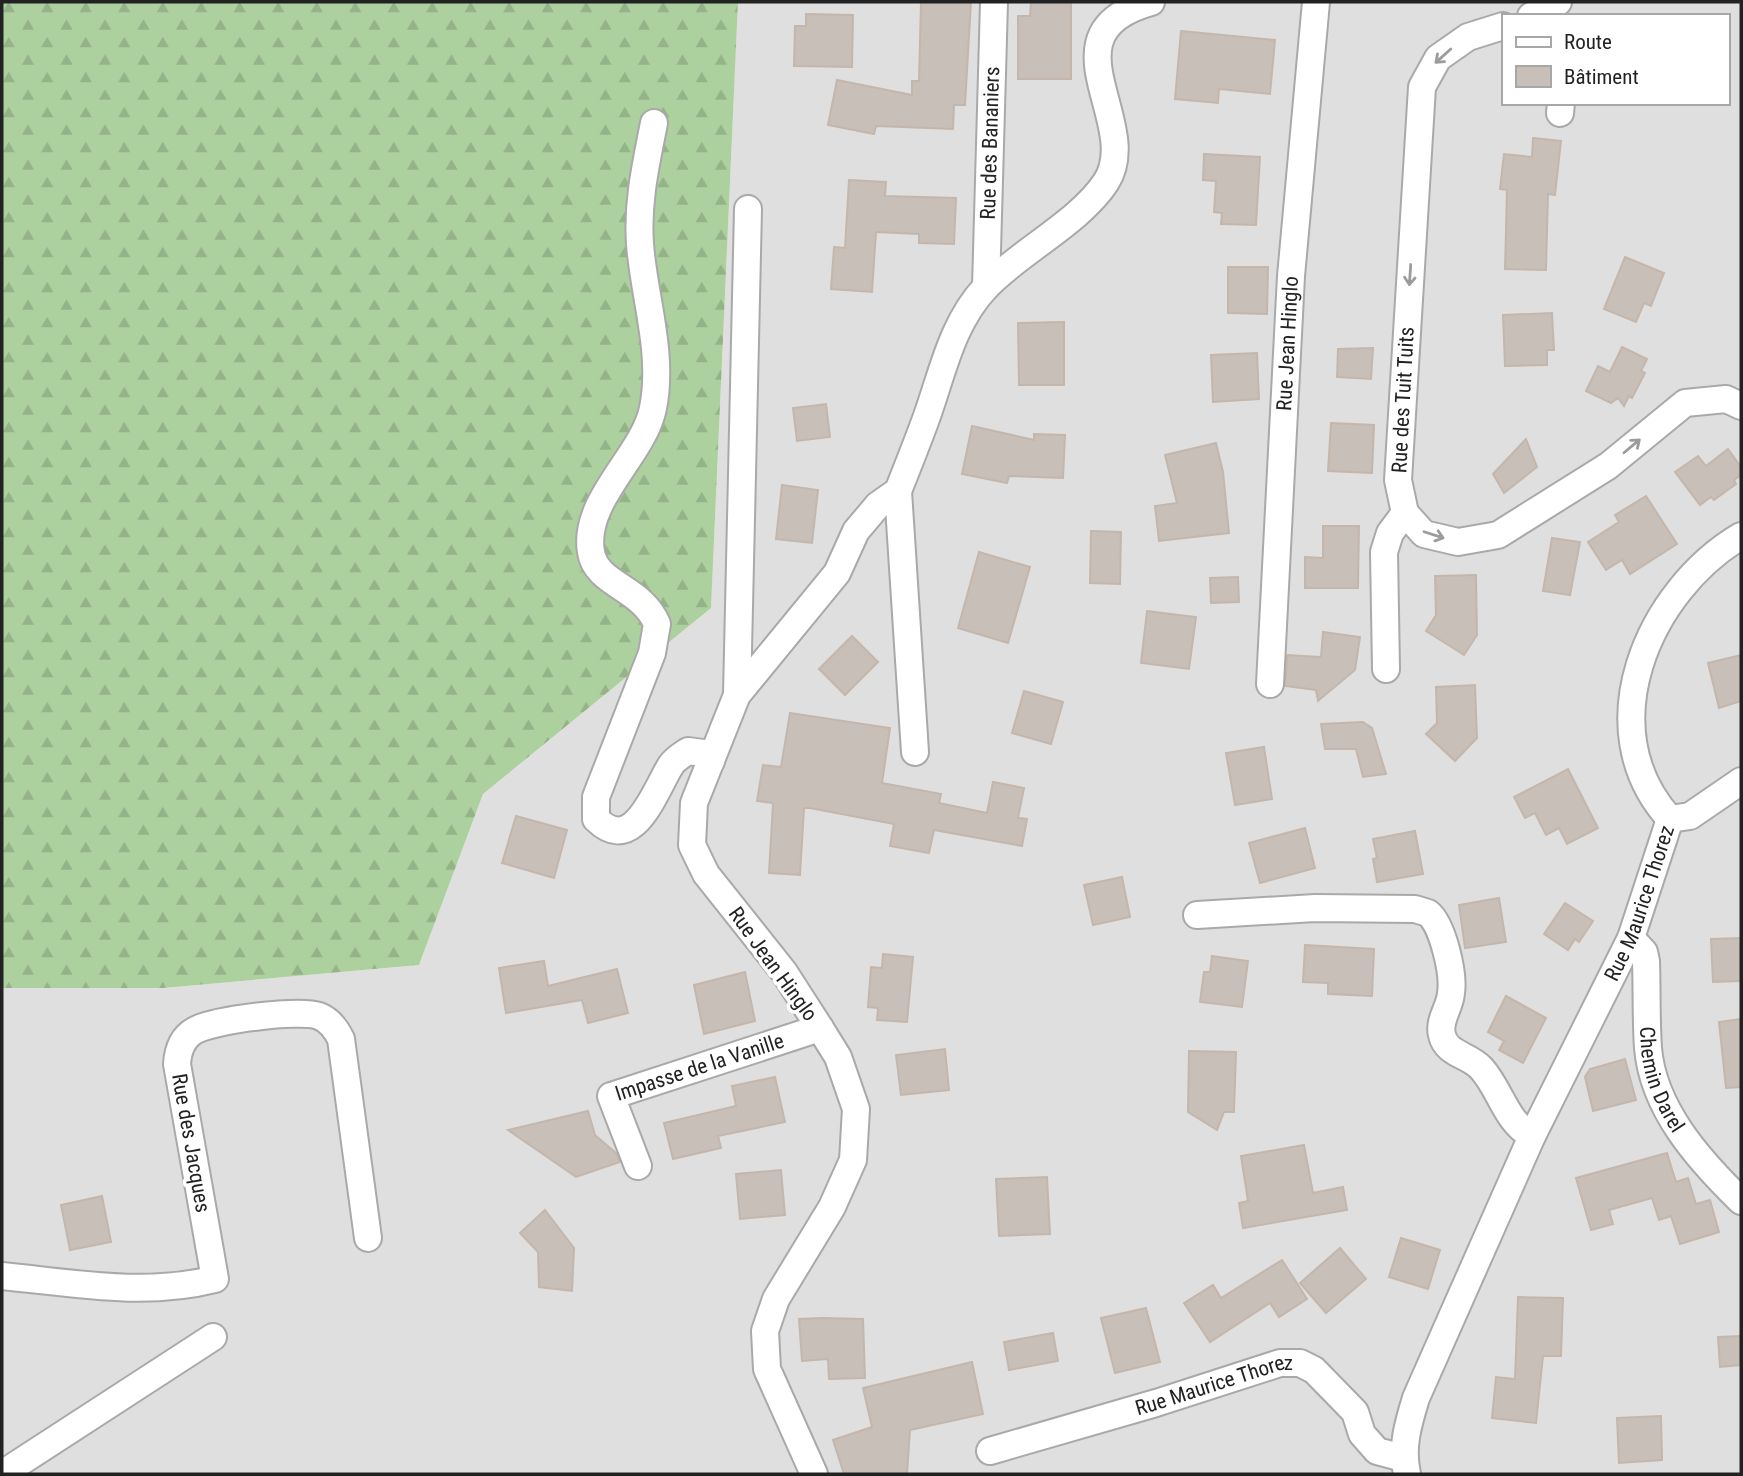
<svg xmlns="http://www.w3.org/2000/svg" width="1743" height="1476" font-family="'Roboto Condensed',sans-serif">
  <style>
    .residential { fill: #e0dfdf; fill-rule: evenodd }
    .forest { fill: url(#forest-firs) }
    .building { fill: #c7bfb8; stroke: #c4b6ab; stroke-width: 2 }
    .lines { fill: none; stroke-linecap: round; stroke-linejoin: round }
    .minor-casing { stroke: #a9a9a9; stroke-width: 30 }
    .minor { stroke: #fff; stroke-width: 26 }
    .oneway { stroke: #9c9c9c }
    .labels { text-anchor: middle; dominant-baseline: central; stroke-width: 7; stroke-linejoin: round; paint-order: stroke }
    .street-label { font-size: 21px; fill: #222; stroke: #fff }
  </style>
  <defs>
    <pattern id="forest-firs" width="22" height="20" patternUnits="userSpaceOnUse" patternTransform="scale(1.75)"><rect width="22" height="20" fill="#add19e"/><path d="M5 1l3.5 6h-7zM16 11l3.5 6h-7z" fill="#95b388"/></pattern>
  </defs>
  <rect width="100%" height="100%" fill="#f2efe9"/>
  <path class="residential" d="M738,2h1003v1472h-1739v-486h161l256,-23 64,-171 228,-186zM1503,16h224v87h-224z"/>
  <polygon class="forest" points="2,2 738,2 711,608 483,794 419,965 163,988 2,988"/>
  <g class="building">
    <polygon points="921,2 971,2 965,105 954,105 953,129 876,126 874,134 828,125 837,80 912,95 912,81 919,81"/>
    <polygon points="1031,2 1071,2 1071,79 1018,79 1018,16 1030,16"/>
    <polygon points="806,14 853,15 852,67 794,66 795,26 806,26"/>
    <polygon points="1181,31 1275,40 1270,94 1219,89 1218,103 1175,99"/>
    <polygon points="1533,138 1561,141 1555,195 1548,194 1546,270 1505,269 1507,190 1500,189 1504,154 1532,157"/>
    <polygon points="1204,154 1260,157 1256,225 1221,224 1222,213 1214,212 1216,181 1203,180"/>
    <polygon points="849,180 886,182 885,196 956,198 954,244 919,243 919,234 876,232 872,292 831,289 834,247 845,248"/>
    <polygon points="1625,257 1664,273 1651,306 1644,303 1636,322 1604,309"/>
    <polygon points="1228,267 1268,267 1267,314 1228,313"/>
    <polygon points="1552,313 1554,350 1547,350 1547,365 1505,366 1503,315"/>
    <polygon points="1064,322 1064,385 1019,385 1018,323"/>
    <polygon points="1622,347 1647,359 1641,371 1645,373 1632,398 1629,396 1624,406 1618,398 1611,403 1586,391 1598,366 1610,372"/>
    <polygon points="1373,348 1371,379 1337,377 1338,349"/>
    <polygon points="1257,353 1259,399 1213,402 1211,355"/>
    <polygon points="826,404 830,437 797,441 793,408"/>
    <polygon points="1331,423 1374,425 1372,473 1328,471"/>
    <polygon points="972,426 1034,440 1034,434 1065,435 1063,478 1009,476 1007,483 962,474"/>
    <polygon points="1526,439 1537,467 1504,493 1493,474"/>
    <polygon points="1216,443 1223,472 1229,533 1159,541 1155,506 1177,503 1165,455"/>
    <polygon points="1728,449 1741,467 1741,475 1734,480 1736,484 1714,500 1711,497 1700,505 1675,472 1698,456 1706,466"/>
    <polygon points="782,485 818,490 812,543 776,539"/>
    <polygon points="1646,496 1677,544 1630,574 1622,560 1606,570 1588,542 1619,522 1615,515"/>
    <polygon points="1323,526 1359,526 1358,588 1305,588 1305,557 1323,558"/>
    <polygon points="1091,531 1121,532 1120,584 1090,583"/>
    <polygon points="1552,538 1580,542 1570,595 1543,591"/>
    <polygon points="979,552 1030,567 1008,643 958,628"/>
    <polygon points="1476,575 1477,635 1464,655 1426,631 1436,615 1435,576"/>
    <polygon points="1238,577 1239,602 1211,603 1210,578"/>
    <polygon points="1147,611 1196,617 1189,669 1141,663"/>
    <polygon points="1323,632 1360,637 1355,670 1318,701 1316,690 1285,686 1287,655 1321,657"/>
    <polygon points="852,636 878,662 845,695 819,669"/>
    <polygon points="1741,655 1741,701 1719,708 1708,663"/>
    <polygon points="1475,685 1477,738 1455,761 1426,734 1437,723 1436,687"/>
    <polygon points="1024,691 1063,702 1051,744 1012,733"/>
    <polygon points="790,713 890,728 882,783 941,794 939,803 987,813 993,782 1024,788 1018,818 1027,819 1022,846 934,830 929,853 890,846 894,824 810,808 804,808 800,875 769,873 773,803 757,801 763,765 781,767"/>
    <polygon points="1363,722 1372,728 1386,774 1363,777 1356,749 1325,749 1321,724"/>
    <polygon points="1264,747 1272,799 1235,805 1226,753"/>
    <polygon points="1568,769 1598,828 1567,844 1559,828 1546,835 1535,813 1525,818 1514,797"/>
    <polygon points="516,816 567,830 554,878 502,863"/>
    <polygon points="1305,828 1315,868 1260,883 1249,843"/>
    <polygon points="1415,831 1423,874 1377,882 1373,859 1377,858 1373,839"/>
    <polygon points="1122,877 1130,917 1093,925 1084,885"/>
    <polygon points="1499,898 1506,942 1465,948 1459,905"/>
    <polygon points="1565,903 1593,921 1579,942 1575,939 1568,950 1544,934"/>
    <polygon points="1741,938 1741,981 1713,982 1711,939"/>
    <polygon points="1305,945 1374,949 1372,996 1328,994 1328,983 1303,982"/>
    <polygon points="883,954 913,957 907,1022 877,1020 878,1008 868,1007 871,967 882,968"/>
    <polygon points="1212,956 1248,961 1242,1007 1200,1002 1204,972 1210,972"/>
    <polygon points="544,961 548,986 617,969 628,1013 588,1023 582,1000 506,1013 499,968"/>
    <polygon points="745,972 755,1021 704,1034 694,985"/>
    <polygon points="1506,996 1546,1018 1523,1063 1499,1050 1504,1041 1488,1032"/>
    <polygon points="1741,1019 1741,1087 1726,1088 1719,1022"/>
    <polygon points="945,1049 949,1090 901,1095 896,1055"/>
    <polygon points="1189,1051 1236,1052 1234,1112 1224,1112 1217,1130 1188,1112"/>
    <polygon points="1625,1059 1636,1100 1593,1111 1585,1077 1590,1069"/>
    <polygon points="775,1077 785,1122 718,1136 721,1148 673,1159 664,1123 736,1106 732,1086"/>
    <polygon points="588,1111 595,1135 616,1153 620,1162 576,1177 508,1130"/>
    <polygon points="1304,1145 1313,1193 1343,1187 1347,1210 1243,1228 1239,1203 1248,1201 1241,1156"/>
    <polygon points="1667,1153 1676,1182 1688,1178 1696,1204 1710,1200 1719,1232 1680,1244 1671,1216 1659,1220 1652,1198 1609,1210 1613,1224 1591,1230 1576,1178"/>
    <polygon points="781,1170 785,1215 740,1219 736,1174"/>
    <polygon points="1047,1177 1050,1234 999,1236 996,1179"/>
    <polygon points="102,1196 111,1242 70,1250 61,1205"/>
    <polygon points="545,1210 574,1248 572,1291 539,1287 538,1252 520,1233"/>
    <polygon points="1401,1238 1440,1250 1428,1289 1389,1277"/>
    <polygon points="1340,1248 1366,1279 1326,1313 1300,1283"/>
    <polygon points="1282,1260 1307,1299 1279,1317 1270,1303 1210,1342 1184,1303 1213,1285 1221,1298"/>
    <polygon points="1518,1297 1563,1298 1561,1356 1543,1356 1536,1423 1492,1418 1496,1377 1515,1379"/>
    <polygon points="1146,1308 1160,1362 1115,1373 1101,1318"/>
    <polygon points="823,1318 863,1319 865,1378 829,1379 828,1359 802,1361 799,1319"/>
    <polygon points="1053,1333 1058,1361 1009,1370 1004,1342"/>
    <polygon points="1741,1336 1741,1365 1720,1367 1718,1337"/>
    <polygon points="972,1362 983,1414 910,1430 907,1474 844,1474 833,1440 872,1427 863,1388"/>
    <polygon points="1661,1416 1662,1460 1619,1463 1617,1418"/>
  </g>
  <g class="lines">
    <g class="minor-casing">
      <g id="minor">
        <polyline points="1531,16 1558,2"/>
        <polyline points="1503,26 1468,37 1438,58 1422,87 1398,480 1405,513 1424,534 1458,542 1498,535 1608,466 1685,403 1726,399 1741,406"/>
        <polyline points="1560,113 1561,103"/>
        <path d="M654,123c-8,41 -17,79 -14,121 4,54 24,109 13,164 -9,47 -71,92 -62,144 5,33 51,35 66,72l-5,29 -56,144v22c38,38 59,-29 75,-54 4,-6 11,-10 17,-14l15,2 8,8"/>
        <path id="s1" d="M986,287l8,-285"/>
        <polyline points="898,491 915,752"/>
        <polyline points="1386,669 1384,552 1390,533 1405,513"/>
        <path id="s2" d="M1270,684l21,-408 25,-274"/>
        <polyline points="737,695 748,209"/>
        <path d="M1670,819c-82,-90 -22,-228 71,-283"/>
        <polyline points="1670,819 1690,816 1741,781"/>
        <path d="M1197,915l118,-7 100,1 13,4c15,12 26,61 23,80 -1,15 -13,27 -9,42 4,19 27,20 39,33 20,22 24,53 51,68"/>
        <path id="s3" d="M1631,938l13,14 2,9c1,29 0,58 2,87 5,61 51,112 93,153"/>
        <path id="s4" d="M638,1166l-27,-70 209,-68"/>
        <path d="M2,1276c71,7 143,21 213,3l-38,-215c1,-14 5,-26 17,-33 18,-11 105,-22 125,-15 11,4 17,13 22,23l27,199"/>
        <path id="s5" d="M990,1451l166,-48 124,-40h20l14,7 41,42 7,22 15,17 26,7"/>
        <polyline points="2,1474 213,1337"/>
        <path d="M814,1474l-47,-105 -2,-38 11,-32 56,-92 21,-47 3,-51 -18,-52 -18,-29 -36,-56 -78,-98 -14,-29 2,-42 43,-108 100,-122 19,-42 22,-26 20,-14c10,-25 20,-50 29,-75 16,-45 25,-93 59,-129 33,-35 94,-65 120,-105 38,-59 -67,-149 45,-180"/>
        <path id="s6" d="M1407,1474c-6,-27 1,-50 9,-76l116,-262 99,-198 39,-119"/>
      </g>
    </g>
    <use href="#minor" class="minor"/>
  </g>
  <defs><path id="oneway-shaft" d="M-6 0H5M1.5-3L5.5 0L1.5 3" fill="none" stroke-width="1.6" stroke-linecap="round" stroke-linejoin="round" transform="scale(1.75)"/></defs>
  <g class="oneway">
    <use href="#oneway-shaft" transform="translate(1443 56) rotate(138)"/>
    <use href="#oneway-shaft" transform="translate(1410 275) rotate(94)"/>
    <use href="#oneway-shaft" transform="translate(1632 446) rotate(-40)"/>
    <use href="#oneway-shaft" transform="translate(1434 535) rotate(18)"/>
  </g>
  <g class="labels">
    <g class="street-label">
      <text stroke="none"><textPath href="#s1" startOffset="144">Rue des Bananiers</textPath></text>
      <text stroke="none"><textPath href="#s2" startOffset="341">Rue Jean Hinglo</textPath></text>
      <text transform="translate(1403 400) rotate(-87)">Rue des Tuit Tuits</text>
      <text stroke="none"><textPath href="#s6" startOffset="621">Rue Maurice Thorez</textPath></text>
      <text transform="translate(773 964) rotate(54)">Rue Jean Hinglo</text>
      <text stroke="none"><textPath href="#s4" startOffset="168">Impasse de la Vanille</textPath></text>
      <text stroke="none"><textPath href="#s3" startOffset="149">Chemin Darel</textPath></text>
      <text transform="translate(191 1143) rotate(80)">Rue des Jacques</text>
      <text stroke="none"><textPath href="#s5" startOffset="234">Rue Maurice Thorez</textPath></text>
    </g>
  </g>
  <rect width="1743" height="1476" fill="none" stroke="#222222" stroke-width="7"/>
  <rect x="1502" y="14" width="228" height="91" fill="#ffffff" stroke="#a7a7a7" stroke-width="2"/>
  <rect x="1516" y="37" width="35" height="10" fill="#ffffff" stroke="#a7a7a7" stroke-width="2"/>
  <text x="1564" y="49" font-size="21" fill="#222222">Route</text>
  <rect x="1516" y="66" width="35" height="21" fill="#c7bfb8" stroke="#a7a7a7" stroke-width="2"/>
  <text x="1564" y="84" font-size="21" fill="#222222">Bâtiment</text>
</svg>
